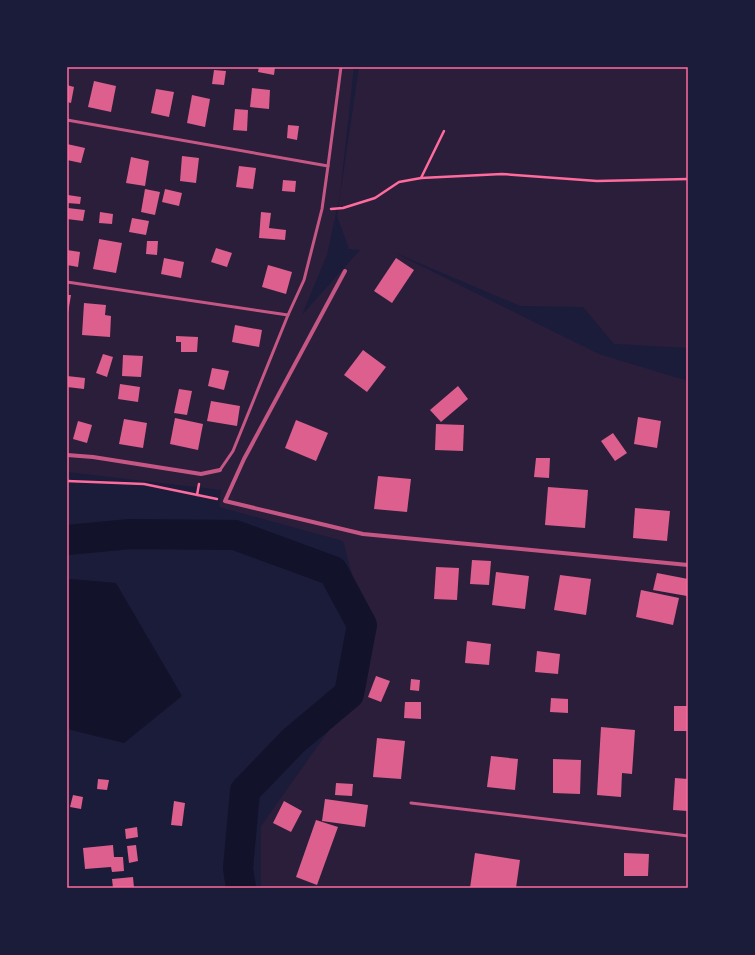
<svg xmlns="http://www.w3.org/2000/svg" width="755" height="955" font-family="Manrope,sans-serif">
  <style>
    .green { fill: #2a1e3b }
    .water { fill: #12122b }
    .lines { fill: none; stroke-linecap: round; stroke-linejoin: round }
    .river { stroke: #12122b; stroke-width: 30 }
    .building { fill: #dd5f8e }
    .path { stroke: #ff6b9d; stroke-width: 2.5 }
    .service { stroke: #c65784; stroke-width: 3 }
    .minor { stroke: #c65784; stroke-width: 4 }
    .neatline { fill: none; stroke: #ff6b9d; stroke-width: 1.5 }
  </style>
  <rect width="100%" height="100%" fill="#1b1b3a"/>
  <polygon class="green" points="67,67 354,67 340,195 327,255 302,315 360,250 349,249 337,216 359,67 688,67 688,348 614,344 583,307 520,306 393,252 599,354 688,381 688,888 261,888 261,826 353,696 366,626 343,541 219,507 221,490 67,472"/>
  <polygon class="water" points="71,579 116,583 182,696 124,743 67,729 67,580"/>
  <g class="lines">
    <polyline class="river" points="67,540 130,534 235,535 333,571 362,625 349,694 293,741 245,791 238,868 241,888"/>
  </g>
  <g class="building">
    <polygon points="259,67 275,67 274,75 258,72"/>
    <polygon points="214,70 226,71 224,85 212,84"/>
    <polygon points="94,81 116,86 111,112 88,107"/>
    <polygon points="67,85 74,87 71,103 67,102"/>
    <polygon points="252,88 270,90 269,109 250,107"/>
    <polygon points="156,89 174,92 169,117 151,113"/>
    <polygon points="192,95 210,99 205,127 187,123"/>
    <polygon points="235,109 248,110 247,131 233,130"/>
    <polygon points="288,125 299,126 297,140 287,138"/>
    <polygon points="67,144 85,148 81,163 67,160"/>
    <polygon points="182,156 199,158 196,183 180,181"/>
    <polygon points="131,157 149,161 145,186 126,183"/>
    <polygon points="239,166 256,168 253,189 236,187"/>
    <polygon points="283,180 296,181 295,192 282,191"/>
    <polygon points="145,189 160,192 155,215 141,212"/>
    <polygon points="165,189 182,193 179,206 162,202"/>
    <polygon points="68,195 81,197 80,204 67,203"/>
    <polygon points="68,208 85,210 83,221 67,219"/>
    <polygon points="100,212 113,214 112,224 99,223"/>
    <polygon points="261,212 271,213 269,228 286,230 285,240 259,238"/>
    <polygon points="132,218 149,221 146,235 129,232"/>
    <polygon points="99,239 122,243 116,273 93,269"/>
    <polygon points="147,241 158,241 157,255 146,254"/>
    <polygon points="216,248 232,253 227,267 211,262"/>
    <polygon points="67,250 80,252 78,267 67,265"/>
    <polygon points="164,258 184,262 181,278 161,274"/>
    <polygon points="396,258 414,270 392,303 374,291"/>
    <polygon points="268,265 292,272 286,294 262,287"/>
    <polygon points="67,295 71,295 68,313 67,313"/>
    <polygon points="84,303 106,305 105,315 111,316 110,337 82,335"/>
    <polygon points="235,325 262,330 259,347 232,342"/>
    <polygon points="176,336 198,337 197,352 181,352 181,342 176,342"/>
    <polygon points="363,350 386,367 367,392 344,375"/>
    <polygon points="103,354 113,357 107,377 96,373"/>
    <polygon points="123,355 143,356 141,377 122,376"/>
    <polygon points="212,368 229,371 224,390 208,386"/>
    <polygon points="67,376 85,378 84,389 67,387"/>
    <polygon points="120,384 140,387 138,402 118,399"/>
    <polygon points="458,386 468,399 441,422 430,410"/>
    <polygon points="179,389 192,391 187,415 174,413"/>
    <polygon points="211,401 240,406 237,426 207,421"/>
    <polygon points="638,417 661,421 657,448 634,444"/>
    <polygon points="175,418 203,424 198,450 170,444"/>
    <polygon points="124,419 147,423 143,448 119,444"/>
    <polygon points="296,420 328,433 316,461 285,448"/>
    <polygon points="78,421 92,425 87,443 73,439"/>
    <polygon points="436,424 464,425 463,451 435,450"/>
    <polygon points="613,433 627,453 615,461 601,441"/>
    <polygon points="536,458 550,458 549,478 534,477"/>
    <polygon points="378,476 411,479 407,512 374,509"/>
    <polygon points="548,487 588,490 585,528 545,525"/>
    <polygon points="635,508 670,511 667,541 633,538"/>
    <polygon points="472,560 491,561 489,585 470,584"/>
    <polygon points="436,567 459,568 457,600 434,599"/>
    <polygon points="496,572 529,576 525,609 492,605"/>
    <polygon points="657,573 688,579 687,596 653,590"/>
    <polygon points="560,575 591,579 586,615 554,610"/>
    <polygon points="641,590 679,598 673,625 636,617"/>
    <polygon points="467,641 491,644 489,665 465,663"/>
    <polygon points="537,651 560,654 558,674 535,672"/>
    <polygon points="376,676 390,681 381,702 368,697"/>
    <polygon points="411,679 420,680 419,691 410,690"/>
    <polygon points="551,698 568,699 568,713 550,712"/>
    <polygon points="405,702 421,702 421,719 404,718"/>
    <rect x="674" y="706" width="14" height="25"/>
    <polygon points="601,727 635,730 632,774 622,773 621,797 597,795"/>
    <polygon points="377,738 405,741 401,779 373,777"/>
    <polygon points="491,756 518,759 515,790 487,787"/>
    <polygon points="553,759 581,760 580,794 553,793"/>
    <polygon points="675,778 688,779 688,811 673,810"/>
    <polygon points="98,779 109,780 107,790 97,789"/>
    <polygon points="336,783 353,784 352,796 335,795"/>
    <polygon points="73,795 83,797 81,809 70,807"/>
    <polygon points="325,799 368,805 365,827 322,821"/>
    <polygon points="174,801 185,803 182,826 171,825"/>
    <polygon points="284,801 302,811 291,832 273,823"/>
    <polygon points="316,820 338,827 317,885 296,877"/>
    <polygon points="137,827 138,837 126,839 125,829"/>
    <polygon points="113,845 114,857 123,857 124,871 112,872 111,867 85,869 83,848"/>
    <polygon points="136,845 138,861 129,863 127,846"/>
    <polygon points="475,853 520,860 516,888 470,888"/>
    <polygon points="624,853 649,854 648,876 624,876"/>
    <polygon points="133,877 134,888 113,888 112,879"/>
  </g>
  <g class="lines">
    <g class="path">
      <polyline points="421,178 444,131"/>
      <polyline points="331,209 343,208 375,198 399,182 421,178 502,174 597,181 688,179"/>
      <polyline points="67,481 144,484 217,499"/>
      <polyline points="197,495 199,484"/>
    </g>
    <g class="service">
      <polyline points="67,120 328,166 322,209 304,280 288,315"/>
      <polyline points="328,166 341,67"/>
      <polyline points="67,282 288,315 233,451 220,470"/>
      <polyline points="411,803 688,836"/>
    </g>
    <g class="minor">
      <polyline points="345,271 244,459 225,501 363,534 688,565"/>
      <polyline points="67,455 93,457 201,474 220,470"/>
    </g>
  </g>
  <rect width="755" height="955" fill="none" stroke="#1b1b3a" stroke-width="136"/>
  <rect x="68" y="68" width="619" height="819" class="neatline"/>
</svg>
